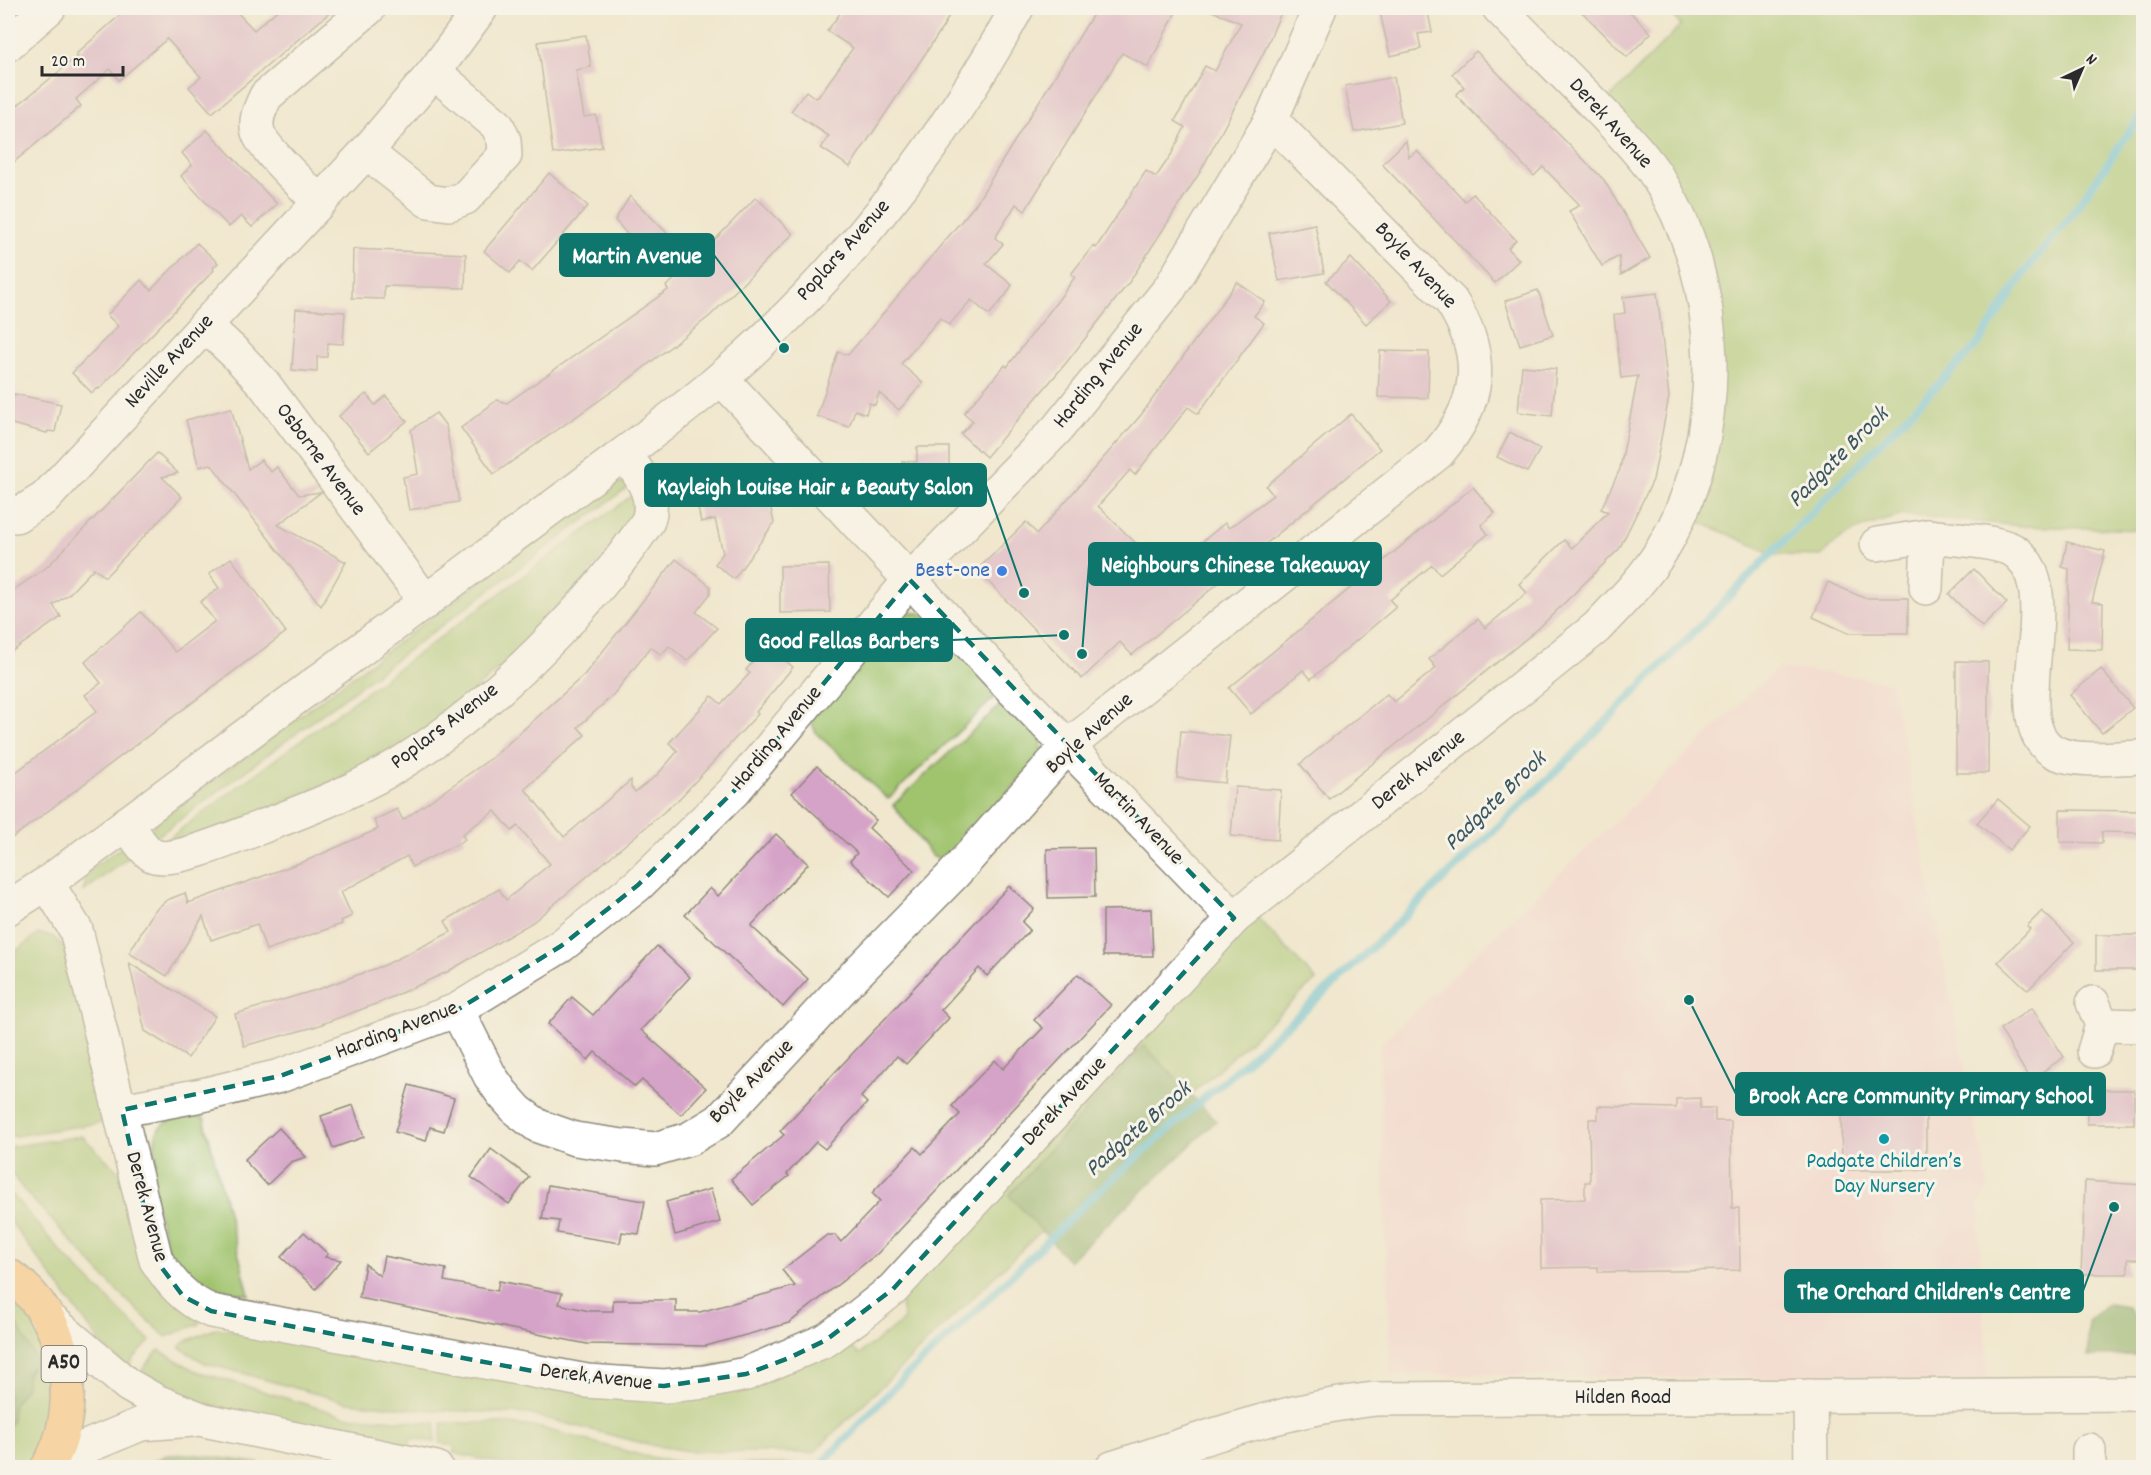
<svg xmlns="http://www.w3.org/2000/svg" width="2151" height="1475" font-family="Dekko,sans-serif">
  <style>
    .built { fill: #f7cfd2 }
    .green { fill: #a0c46e; stroke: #66784c; stroke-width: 1.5 }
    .forest { fill: #80aa61; stroke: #566a46; stroke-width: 1.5 }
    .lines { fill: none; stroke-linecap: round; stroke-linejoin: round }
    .stream { stroke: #5cbfda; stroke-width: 8 }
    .building { fill: #d6a3c8 }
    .minor-casing { stroke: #8e897c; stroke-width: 36 }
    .major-casing { stroke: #8e897c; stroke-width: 36 }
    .minor { stroke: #fff; stroke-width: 33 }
    .major { stroke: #fdbc70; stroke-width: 33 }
    .marked { fill: none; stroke: #0f766e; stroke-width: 4.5; stroke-dasharray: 12 8; stroke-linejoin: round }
    .shop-dot { fill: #3f7fe0; stroke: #f7f3e8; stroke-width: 2 }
    .culture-dot { fill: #0f9aa8; stroke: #f7f3e8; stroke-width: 2 }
    .labels { text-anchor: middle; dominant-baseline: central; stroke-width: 6; stroke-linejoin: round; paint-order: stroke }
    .shield { fill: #f7f3e8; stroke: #686764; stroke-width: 1.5 }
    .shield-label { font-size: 21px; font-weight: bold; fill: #2b2b2b }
    .street-label { font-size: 22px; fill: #2b2b2b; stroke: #f7f3e8 }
    .shop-label { font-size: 22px; fill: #366cbe; stroke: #f7f3e8; text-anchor: end }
    .culture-label { font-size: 22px; fill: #0d838f; stroke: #f7f3e8 }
    .water-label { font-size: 24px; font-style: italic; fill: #3a5760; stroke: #f7f3e8 }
    .leader { fill: none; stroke: #0f766e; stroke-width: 2 }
    .callout-dot { fill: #0f766e; stroke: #f7f3e8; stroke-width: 2 }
    .callout { fill: #0f766e; stroke: #0f766e; stroke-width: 2 }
    .callout-label { font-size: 24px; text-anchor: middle; font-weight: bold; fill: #fff }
  </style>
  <rect width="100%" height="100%" fill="#f7f3e8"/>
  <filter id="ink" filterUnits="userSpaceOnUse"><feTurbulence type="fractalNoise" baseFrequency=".0167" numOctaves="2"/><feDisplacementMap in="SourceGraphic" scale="12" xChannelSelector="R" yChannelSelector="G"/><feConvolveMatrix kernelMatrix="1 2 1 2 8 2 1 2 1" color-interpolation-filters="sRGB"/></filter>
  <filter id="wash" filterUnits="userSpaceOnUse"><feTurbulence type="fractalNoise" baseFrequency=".008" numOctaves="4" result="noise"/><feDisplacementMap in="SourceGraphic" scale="24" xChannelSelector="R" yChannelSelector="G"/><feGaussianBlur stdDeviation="1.35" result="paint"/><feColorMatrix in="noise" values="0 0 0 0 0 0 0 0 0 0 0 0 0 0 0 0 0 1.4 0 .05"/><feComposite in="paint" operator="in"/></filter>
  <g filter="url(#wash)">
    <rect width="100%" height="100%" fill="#f0e7ce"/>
    <polygon class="built" points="1779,667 1892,682 1942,954 1989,1187 1979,1206 1981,1219 1978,1225 1988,1381 1391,1374 1379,1045"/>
    <g class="green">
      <polygon points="1665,8 2143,8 2143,530 2021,526 1903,515 1863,527 1840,539 1821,556 1775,555 1689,517 1722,342 1607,101 1681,25"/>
      <polygon points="615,481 631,485 155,838 152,829 154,824"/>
      <polygon points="637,492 639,510 543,631 408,747 250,820 162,843"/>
      <polygon points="906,612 920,613 1001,691 888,799 816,733 810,718 897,614"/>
      <polygon points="1008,698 1042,739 1041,756 945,863 932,856 893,805"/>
      <polygon points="120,848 134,853 83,892 88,871"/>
      <polygon points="1256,916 1316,980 1037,1235 813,1453 688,1451 650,1445 529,1414 415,1409 346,1402 205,1363 179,1347 184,1342 217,1328 597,1392 842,1339 859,1354 904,1320 899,1295"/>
      <polygon points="38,934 52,936 63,946 114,1121 8,1137 8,957"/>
      <path d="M197,1115l7,3 45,177 -62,-11 -16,-22 -25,-94 11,-6c-8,-37 5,-42 40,-47z"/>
      <polygon points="82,1136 120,1173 199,1313 199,1324 166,1337 117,1291 22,1188 8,1168 8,1147"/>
      <polygon points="8,1190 63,1254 150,1341 133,1359 128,1369 101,1343 13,1225 8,1216"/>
      <path d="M8,1296c37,29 54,87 42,133 -4,13 -12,26 -17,38h-25z"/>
      <polygon points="159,1350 196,1371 345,1416 436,1423 435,1442 411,1438 409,1446 207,1406 139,1379 144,1367"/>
      <polygon points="442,1423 502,1423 541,1428 644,1456 686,1463 794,1464 790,1468 521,1468 453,1453 455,1446 440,1443"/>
    </g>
    <g class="forest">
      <polygon points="1144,1045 1216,1121 1069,1261 1009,1195"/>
      <polygon points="2108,1304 2128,1307 2143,1334 2143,1355 2088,1356 2088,1321"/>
      <polygon points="8,1317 17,1325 36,1359 27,1375 26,1387 13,1405 12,1421 8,1427"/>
      <polygon points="192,1454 258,1463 253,1468 139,1467 167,1455"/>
    </g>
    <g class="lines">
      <polyline class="stream" points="818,1468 902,1379 954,1332 1092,1197 1336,982 1573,755 1979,343 2027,269 2067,221 2144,111"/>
    </g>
    <g id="blocks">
      <g class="building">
        <polygon points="128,8 233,8 254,30 280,8 335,8 212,113 189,87 201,77 167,39 119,80 110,69 76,99 81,106 8,167 8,113 78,56 76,54"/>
        <polygon points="844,8 953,8 943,27 850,167 821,148 829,136 791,111 806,91 815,98 818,97 853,48 827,31"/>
        <polygon points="1097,8 1178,8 1148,67 1122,53 1025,211 1016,204 995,238 1003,244 986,264 1012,285 1006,295 989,315 971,300 949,325 940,318 901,364 923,383 899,410 879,393 875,405 869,403 866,414 855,410 849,427 817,416 838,352 848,355 975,205"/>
        <polygon points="1205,8 1283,8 1264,52 1200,172 1130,281 1066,363 986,457 961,434 973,421 964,413 1005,365 1007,367 1059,299 1075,277 1071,274 1093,246 1096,248 1146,171 1156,177 1171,155 1185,127 1175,121 1205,66 1215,71 1241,23"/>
        <polygon points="1379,8 1427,8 1432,32 1418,34 1421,49 1390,56"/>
        <polygon points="1578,8 1626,8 1651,33 1627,57"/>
        <polygon points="586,35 591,67 576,70 584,117 596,115 602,147 553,154 538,42"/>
        <polygon points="1476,51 1604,180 1650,258 1621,275 1619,256 1602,266 1569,211 1580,205 1543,167 1534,176 1456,95 1464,87 1452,74"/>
        <polygon points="1394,77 1402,123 1354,132 1345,86"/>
        <polygon points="207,130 277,204 252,227 241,216 229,227 181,176 192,165 182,153"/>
        <polygon points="1406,141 1409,157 1417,151 1465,201 1473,194 1516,240 1508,248 1519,260 1495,283 1382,164"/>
        <polygon points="549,173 588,206 532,271 520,261 510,273 484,251"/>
        <polygon points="630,196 667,233 642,252 615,220"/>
        <polygon points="756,197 793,234 710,316 624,383 494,474 461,428 497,400 507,403 668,290 666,286 685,271"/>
        <polygon points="1315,224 1324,273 1279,281 1269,233"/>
        <polygon points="197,243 218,263 213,268 214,270 99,389 98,388 92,393 72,373 118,326 107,315 141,280 151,290"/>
        <polygon points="353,249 466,254 465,288 384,286 384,299 352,298"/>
        <polygon points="1351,258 1391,301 1366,324 1326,281"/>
        <polygon points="1237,282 1265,302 1254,316 1264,323 1198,414 1188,407 1135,475 1130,470 1098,506 1165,572 1225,523 1229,528 1273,495 1266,486 1351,414 1380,449 1132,655 1120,642 1082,679 977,570 1026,522 1037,534 1141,415"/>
        <polygon points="1538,290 1553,335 1520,345 1505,301"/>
        <polygon points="1657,293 1669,397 1653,480 1619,549 1538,629 1329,799 1300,764 1387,694 1394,702 1436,668 1429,659 1478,619 1485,628 1527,593 1519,584 1564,540 1572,548 1608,512 1601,509 1620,469 1638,376 1621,378 1614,315 1625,313 1623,297"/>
        <polygon points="296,309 345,312 343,344 328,343 327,357 317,357 317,372 292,370"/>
        <polygon points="1380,351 1429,352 1428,398 1378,397"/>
        <polygon points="1522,366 1556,369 1552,416 1518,412"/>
        <polygon points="14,394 61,404 55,432 48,431 47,433 8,423"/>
        <polygon points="366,394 375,405 386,396 407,421 369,452 339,416"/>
        <polygon points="231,408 248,469 261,460 271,472 277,467 299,495 321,492 278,525 346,562 321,606 211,464 199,467 186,420"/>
        <polygon points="436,413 446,426 459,502 409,510 403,477 418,474 411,430"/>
        <polygon points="1510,432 1540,449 1527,472 1497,457"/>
        <polygon points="917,447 949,447 949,496 902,496 902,461 917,462"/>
        <polygon points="157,453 178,473 162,477 182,497 105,577 94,568 69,594 53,605 61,617 8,654 8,594 47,567"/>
        <polygon points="764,474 774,523 734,579 715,564 723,553 715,519 701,522 694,489"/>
        <polygon points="1473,487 1495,513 1481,525 1488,534 1440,574 1432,565 1390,600 1396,607 1311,679 1303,670 1251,714 1229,688"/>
        <polygon points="2067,542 2105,551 2092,602 2103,603 2102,650 2067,649 2069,569 2062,567"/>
        <polygon points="231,558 286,632 8,841 8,778 97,711 85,695 101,683 85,662 141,612 175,652 215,621 200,602 219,588 209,574"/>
        <polygon points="676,559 710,586 710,594 696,612 717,628 687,661 669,646 661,655 651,647 613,695 578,727 585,735 525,789 564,837 631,780 631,787 635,792 657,775 678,751 669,743 712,696 721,704 750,673 746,670 767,645 793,667 756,712 758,714 678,800 533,922 447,972 381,1002 314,1027 244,1046 235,1014 316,990 385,965 451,932 445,921 499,889 506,900 550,864 518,826 512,831 495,811 462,834 465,840 412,867 407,856 341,892 352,916 341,921 342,924 266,950 257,924 211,940 203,916 167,976 129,953 154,911 167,900 185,893 188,903 308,860 378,829 374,820 397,809 403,820 493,757 584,675"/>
        <polygon points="829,565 830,612 780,613 780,566"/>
        <polygon points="1974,569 2007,603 1982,627 1949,594"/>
        <polygon points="1828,582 1864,598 1908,598 1908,633 1848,633 1813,617"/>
        <polygon points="1956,661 1988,662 1988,773 1956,773"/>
        <polygon points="2101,669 2133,708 2102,733 2070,695"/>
        <polygon points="1181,731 1230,736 1225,783 1177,778"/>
        <polygon points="817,766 876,820 869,828 914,870 889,897 850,861 857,853 792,793"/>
        <polygon points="1235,787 1281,790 1278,840 1231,836"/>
        <polygon points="1998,799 2030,826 2009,850 1977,823"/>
        <polygon points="2060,810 2144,811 2144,833 2102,832 2102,843 2060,842"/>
        <polygon points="776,834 808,864 751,926 808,979 783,1007 685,915 710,888 718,896"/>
        <polygon points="1094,848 1095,897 1048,898 1047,849"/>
        <polygon points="1009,886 1034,909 1022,922 1030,930 987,976 979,968 941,1010 949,1018 906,1064 897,1056 861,1097 867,1103 825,1149 816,1142 787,1174 789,1176 753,1205 731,1179 784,1135 780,1131"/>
        <polygon points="1151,909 1153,956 1103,956 1103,910"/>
        <polygon points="2042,911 2074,942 2028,990 1998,962 2030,929 2027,926"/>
        <polygon points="2096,935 2144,935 2143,970 2096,970"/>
        <polygon points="657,946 690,977 641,1030 706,1088 681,1115 642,1080 635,1087 595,1052 588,1060 548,1024 572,997 593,1015"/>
        <polygon points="129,963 215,1016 188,1058 145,1031"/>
        <polygon points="1078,974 1111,1005 878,1253 789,1323 706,1346 587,1344 359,1298 365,1264 380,1276 384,1256 446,1269 444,1281 497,1291 499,1281 562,1293 559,1304 589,1311 613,1311 613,1300 676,1300 676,1312 700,1312 795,1286 782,1270 827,1235 835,1235 841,1242 880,1201 872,1193 889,1175 915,1147 922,1154 960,1114 952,1106 968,1088 995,1060 1003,1069 1043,1028 1034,1020"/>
        <polygon points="2032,1008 2064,1057 2030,1080 2000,1029"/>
        <polygon points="409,1085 454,1098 444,1131 430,1127 426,1141 395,1132"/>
        <rect x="2087" y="1090" width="47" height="34"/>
        <polygon points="1700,1098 1700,1108 1715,1108 1715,1121 1731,1121 1732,1208 1739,1208 1740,1270 1598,1272 1598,1267 1541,1268 1540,1200 1585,1199 1585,1182 1590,1182 1589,1119 1598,1119 1598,1106 1676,1108 1676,1099"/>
        <polygon points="353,1105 364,1137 333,1148 321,1116"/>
        <polygon points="1926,1108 1926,1170 1842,1170 1841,1109"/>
        <polygon points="279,1128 306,1157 291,1162 267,1185 244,1160"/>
        <polygon points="491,1149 529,1177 509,1204 471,1177"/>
        <polygon points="2085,1181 2143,1185 2143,1259 2128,1259 2128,1274 2081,1274"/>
        <polygon points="548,1185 645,1201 639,1234 622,1232 620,1243 557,1233 559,1221 542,1219"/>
        <polygon points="711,1189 720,1222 675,1235 666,1202"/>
        <polygon points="304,1232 328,1254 325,1257 341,1260 316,1289 281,1257"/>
      </g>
    </g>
  </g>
  <g filter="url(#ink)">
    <use href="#blocks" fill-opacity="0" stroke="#8e897c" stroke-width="1.5"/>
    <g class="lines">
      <g class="minor-casing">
        <g id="minor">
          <polyline points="8,44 49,8"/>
          <polyline points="366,152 428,201 449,204 465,198 505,155 504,140 497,125 434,72"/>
          <path d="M319,202c-14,-15 -56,-53 -61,-70 -4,-13 3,-25 8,-36l103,-88"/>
          <polyline points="205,325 237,355 264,384 426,602"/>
          <polyline points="721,378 1012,689 1234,918"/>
          <polyline points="8,510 16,516 45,498 366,152 434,72 481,8"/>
          <path d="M1928,536c21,3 73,4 89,17 51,41 -19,174 40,200 22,10 63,4 87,4"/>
          <polyline points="1877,544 1928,536 1926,588"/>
          <path d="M127,823c7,10 14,25 25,32 19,10 83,-18 104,-26 53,-20 108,-41 156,-73 85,-55 180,-151 236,-235 9,-27 -9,-46 -23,-68"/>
          <path d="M47,883l29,47 80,330c15,23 29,40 55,51l376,70 77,5 42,-4 40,-8 80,-34 33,-24 34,-27 34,-37 307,-334 362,-290c24,-25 49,-50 67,-80 65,-110 63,-269 -9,-376 -19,-27 -43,-50 -66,-74 -30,-30 -60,-60 -89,-90"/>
          <path d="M8,908l39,-25 578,-430c41,-31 82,-61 120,-96 109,-99 202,-220 272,-349"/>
          <polyline points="2093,1003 2102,1025 2094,1051"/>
          <path d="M457,1010l33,66 12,17 16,18 20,15 37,13 48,7 32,3 34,-10 30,-18 127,-137 107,-109 114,-128 371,-294c43,-50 49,-96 13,-152l-180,-181"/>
          <polyline points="2102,1025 2144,1026"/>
          <polyline points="122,1110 202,1095 280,1076 457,1010 561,946 638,885 734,791 910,580 1057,429 1170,288 1271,120 1320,8"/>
          <polyline points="45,1315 128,1385 156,1401 204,1420 436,1468"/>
          <polyline points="1810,1396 1811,1468"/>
          <polyline points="2089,1450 2089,1468"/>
          <polyline points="52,1461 141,1424 193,1420"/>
          <path d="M1112,1468c87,-28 172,-59 263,-69l769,-5"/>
        </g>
      </g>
      <g class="major-casing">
        <path id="major" d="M8,1275c60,38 77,134 39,193"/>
      </g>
      <use href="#minor" class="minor"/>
      <use href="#major" class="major"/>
    </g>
  </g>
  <path d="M0 0H2151V1475H0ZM910,580l324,338 -341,371 -67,51 -37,18 -43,16 -82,12 -77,-5 -329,-61 -47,-9 -28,-15 -27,-36 -34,-150 158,-34 177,-66 104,-64 77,-61 96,-94z" fill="#f0e7ce" fill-opacity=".55" fill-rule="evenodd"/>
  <path class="marked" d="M910,580l324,338 -341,371 -67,51 -37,18 -43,16 -82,12 -77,-5 -329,-61 -47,-9 -28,-15 -27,-36 -34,-150 158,-34 177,-66 104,-64 77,-61 96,-94z"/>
  <circle class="shop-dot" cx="1002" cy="571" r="6"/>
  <circle class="culture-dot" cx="1884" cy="1139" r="6"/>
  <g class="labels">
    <rect class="shield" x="41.5" y="1346" width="45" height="36" rx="4.5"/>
    <g class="shield-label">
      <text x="64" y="1364">A50</text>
    </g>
    <g class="street-label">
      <text transform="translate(1610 124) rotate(48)">Derek Avenue</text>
      <text transform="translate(844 251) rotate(-48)">Poplars Avenue</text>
      <text transform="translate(1415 266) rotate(47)">Boyle Avenue</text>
      <text transform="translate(170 362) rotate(-47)">Neville Avenue</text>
      <text transform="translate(1099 376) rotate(-51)">Harding Avenue</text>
      <text transform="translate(320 460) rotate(53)">Osborne Avenue</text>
      <text transform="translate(445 727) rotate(-37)">Poplars Avenue</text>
      <text transform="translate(1090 734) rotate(-42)">Boyle Avenue</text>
      <text transform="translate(777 739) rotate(-50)">Harding Avenue</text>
      <text transform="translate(1419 771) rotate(-39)">Derek Avenue</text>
      <text transform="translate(1138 819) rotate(46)">Martin Avenue</text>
      <text transform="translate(397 1031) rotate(-21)">Harding Avenue</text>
      <text transform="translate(752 1082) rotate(-45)">Boyle Avenue</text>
      <text transform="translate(1065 1102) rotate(-47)">Derek Avenue</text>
      <text transform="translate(146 1207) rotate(75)">Derek Avenue</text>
      <text transform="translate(596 1378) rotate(7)">Derek Avenue</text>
      <text x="1623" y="1398">Hilden Road</text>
    </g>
    <g class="shop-label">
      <text x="990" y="571">Best-one</text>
    </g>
    <g class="culture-label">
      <text x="1884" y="1162">Padgate Children’s<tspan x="1884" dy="25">Day Nursery</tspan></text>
    </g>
    <g class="water-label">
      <text transform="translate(1839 458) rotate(-45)">Padgate Brook</text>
      <text transform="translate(1496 802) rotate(-44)">Padgate Brook</text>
      <text transform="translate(1139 1130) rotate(-41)">Padgate Brook</text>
    </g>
  </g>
  <path class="leader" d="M784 348L714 255M1024 593L986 485M1082 654L1089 564M1064 635L952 640M1689 1000L1736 1094M2114 1207L2083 1291"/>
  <g class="callout-dot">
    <circle cx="784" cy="348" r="6"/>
    <circle cx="1024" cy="593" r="6"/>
    <circle cx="1082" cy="654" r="6"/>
    <circle cx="1064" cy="635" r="6"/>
    <circle cx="1689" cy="1000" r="6"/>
    <circle cx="2114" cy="1207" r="6"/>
  </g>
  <g class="callout">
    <rect x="560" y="234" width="154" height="42" rx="6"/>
    <rect x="645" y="464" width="341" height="42" rx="6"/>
    <rect x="1089" y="543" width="292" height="42" rx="6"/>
    <rect x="746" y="619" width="206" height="42" rx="6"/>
    <rect x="1736" y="1073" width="369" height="42" rx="6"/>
    <rect x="1785" y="1270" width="298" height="42" rx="6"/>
  </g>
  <g class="callout-label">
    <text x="637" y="263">Martin Avenue</text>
    <text x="815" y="494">Kayleigh Louise Hair &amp; Beauty Salon</text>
    <text x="1235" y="572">Neighbours Chinese Takeaway</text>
    <text x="849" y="648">Good Fellas Barbers</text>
    <text x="1921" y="1103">Brook Acre Community Primary School</text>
    <text x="1934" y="1299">The Orchard Children's Centre</text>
  </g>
  <rect width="2151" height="1475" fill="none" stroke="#f7f3e8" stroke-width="30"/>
  <g transform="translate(2082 69) rotate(44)" stroke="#f7f3e8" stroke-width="4.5" paint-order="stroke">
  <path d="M0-4.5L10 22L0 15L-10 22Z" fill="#2b2b2b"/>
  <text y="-9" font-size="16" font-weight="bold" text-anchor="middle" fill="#2b2b2b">N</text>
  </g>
  <path d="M42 66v9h81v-9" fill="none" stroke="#2b2b2b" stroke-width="3"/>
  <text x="51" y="66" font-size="18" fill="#2b2b2b" stroke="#f7f3e8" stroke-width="4.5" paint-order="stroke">20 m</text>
</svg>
